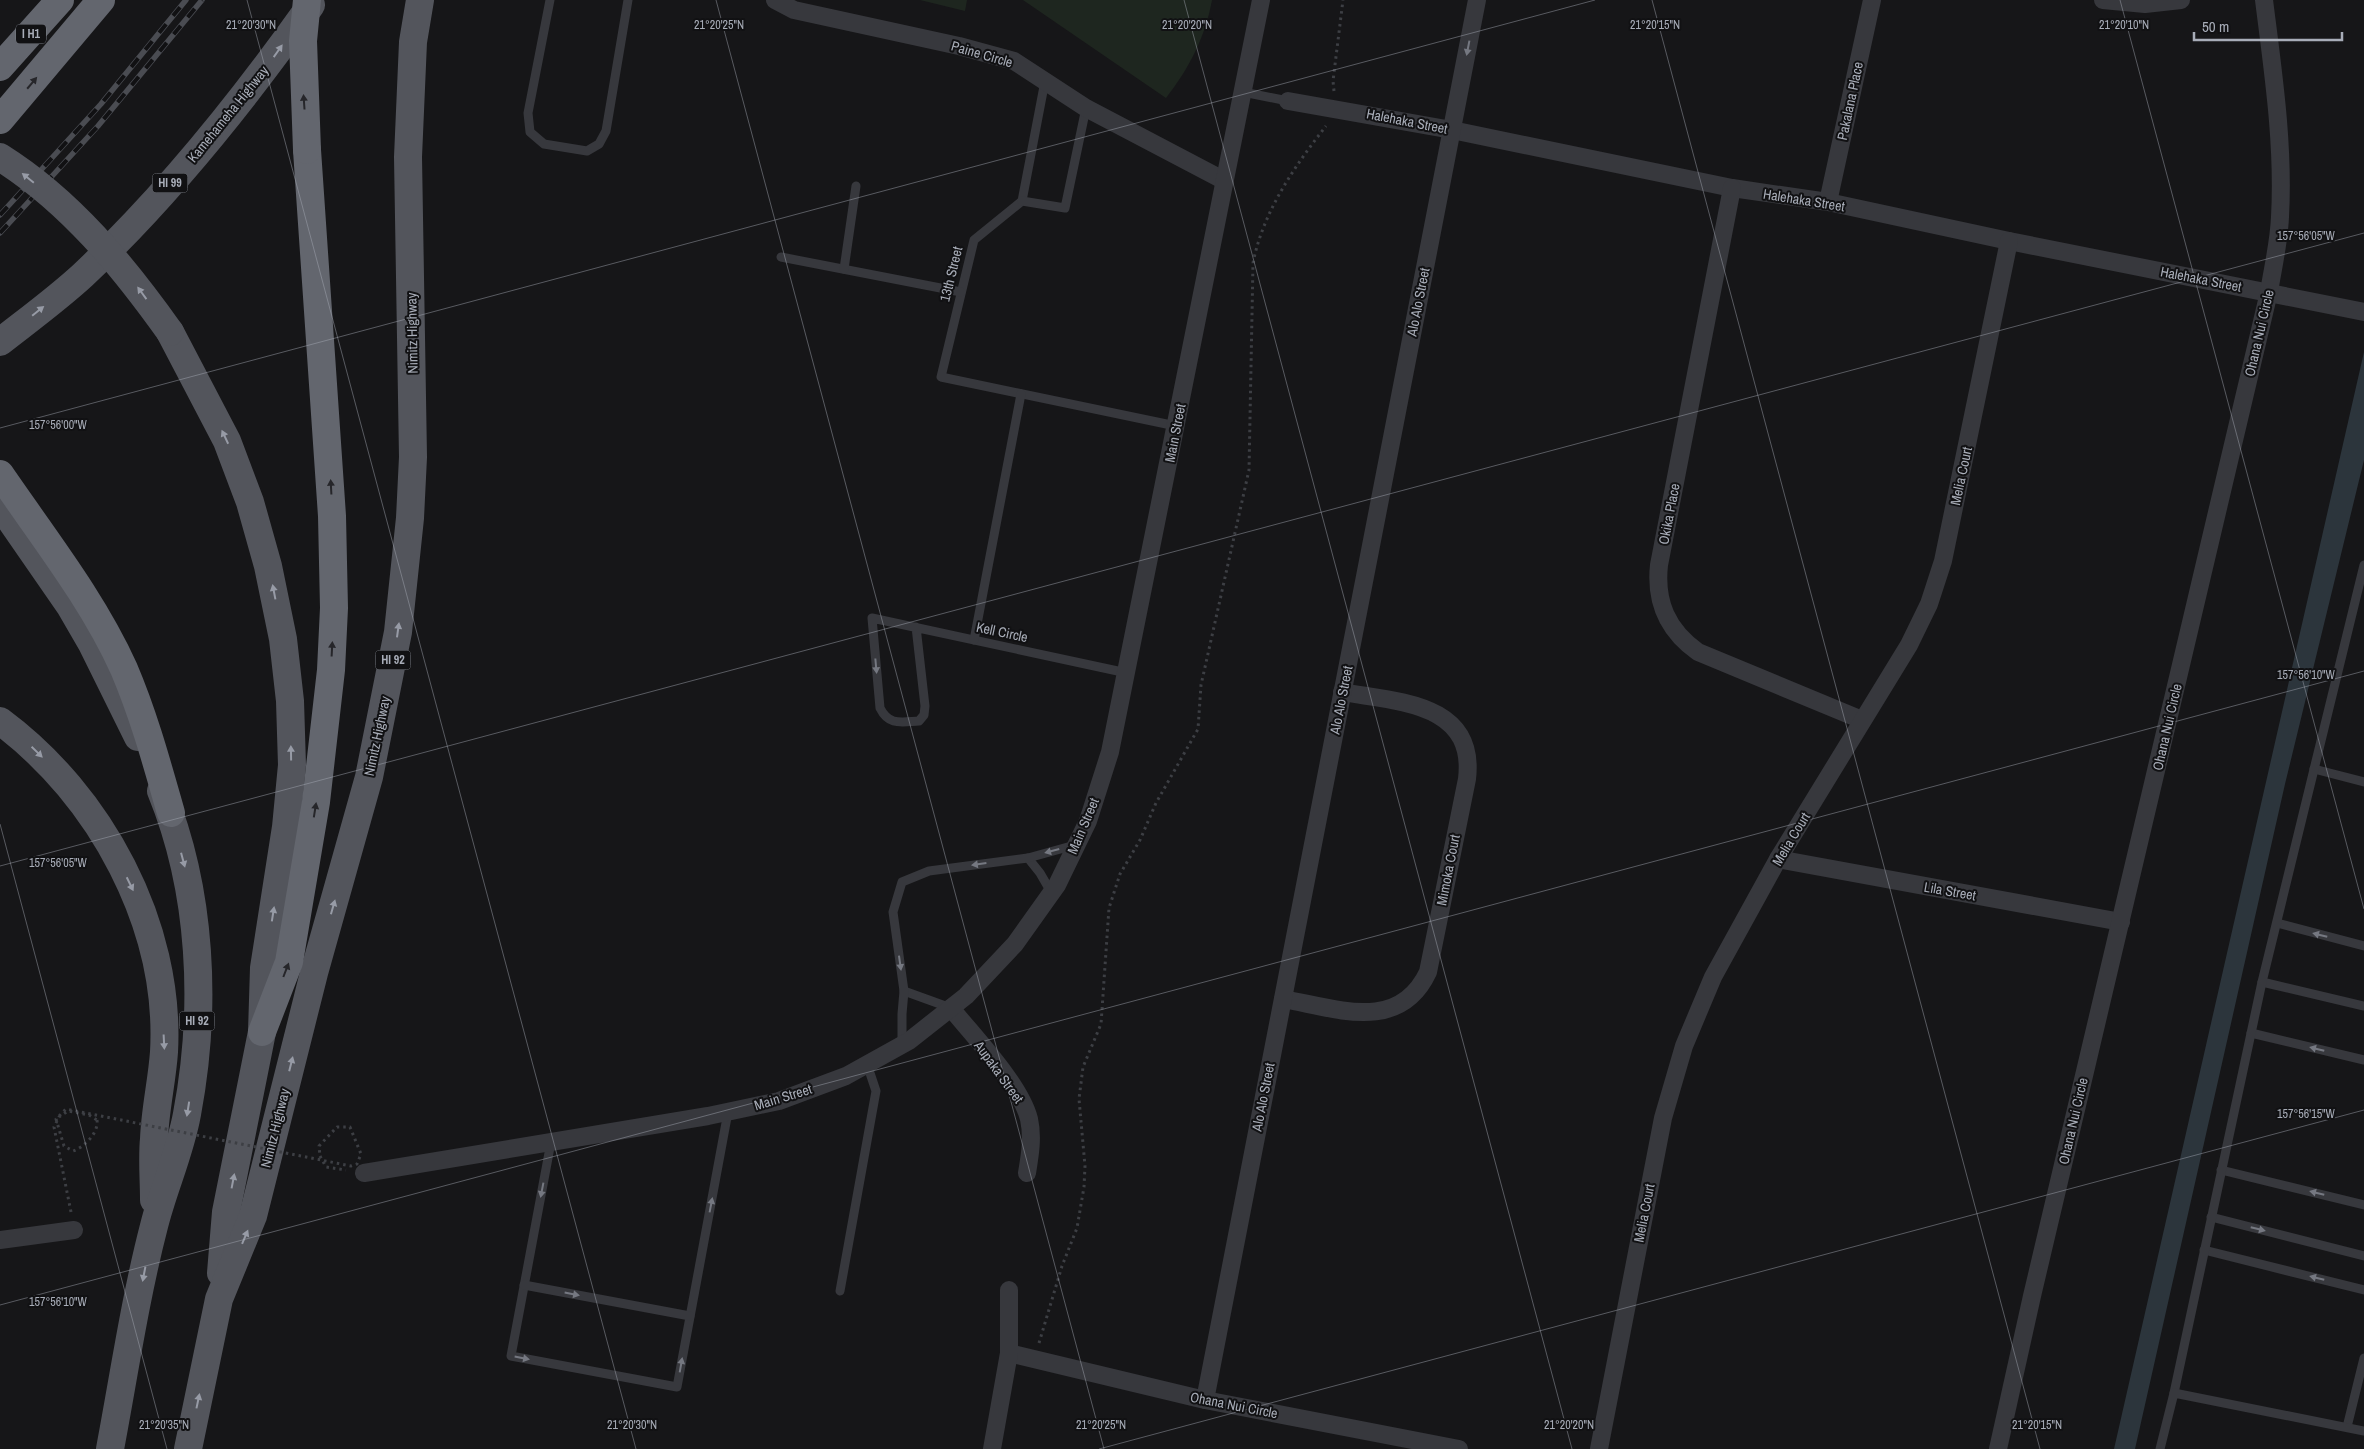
<svg xmlns="http://www.w3.org/2000/svg" width="2364" height="1449" font-family="'Archivo Narrow',sans-serif">
  <style>
    .green { fill: #1e261f }
    .water { fill: #2c353c }
    .lines { fill: none; stroke-linecap: round; stroke-linejoin: round }
    .path { stroke: #3d3f44; stroke-width: 3; stroke-dasharray: 2.5 4; stroke-linecap: butt }
    .service { stroke: #37383d; stroke-width: 9 }
    .minor { stroke: #37383d; stroke-width: 18 }
    .primary { stroke: #53555c; stroke-width: 28 }
    .motorway { stroke: #63666e; stroke-width: 28 }
    .rail-casing { stroke: #4a4c52; stroke-width: 5.5 }
    .rail { stroke: #111113; stroke-width: 4; stroke-dasharray: 11; stroke-linecap: butt }
    .path-bridge { stroke: #3d3f44; stroke-width: 3; stroke-dasharray: 2.5 4; stroke-linecap: butt }
    .primary-bridge { stroke: #53555c; stroke-width: 28 }
    .motorway-bridge { stroke: #63666e; stroke-width: 28 }
    .oneway { fill: #757881 }
    .oneway2 { fill: #979ba6 }
    .oneway3 { fill: #26262a }
    .ticks { fill: none; stroke: #a8adb8; stroke-width: 1; stroke-opacity: 0.45 }
    .labels { text-anchor: middle; dominant-baseline: central; stroke-width: 4; stroke-linejoin: round; paint-order: stroke }
    .shield { fill: #111113; stroke: #7b7e86; stroke-width: 1 }
    .shield-label { font-size: 12px; font-weight: bold; fill: #a8adb8 }
    .street-label { font-size: 14px; fill: #a8adb8; stroke: #111113 }
    .ticks-label { font-size: 12px; text-anchor: middle; fill: #a8adb8; stroke: #111113; stroke-width: 4; stroke-linejoin: round; paint-order: stroke }
  </style>
  <rect width="100%" height="100%" fill="#161618"/>
  <g class="green">
    <polygon points="920,0 967,0 965,11"/>
    <path d="M1023,0h189c-7,38 -23,68 -46,98z"/>
  </g>
  <polygon class="water" points="2364,352 2364,460 2285,784 2135,1449 2114,1449"/>
  <g class="lines">
    <g class="path">
      <polyline points="1334,91 1333,81 1343,0"/>
      <polyline points="320,1156 326,1167 346,1170"/>
      <polyline points="71,1212 54,1127 59,1117 68,1111 89,1115 97,1120"/>
      <path d="M1039,1343l23,-77 15,-38 7,-41 1,-21 -6,-67 4,-32 18,-43 8,-116 11,-34 20,-34 16,-37 42,-74 3,-44 48,-215 4,-207c10,-51 41,-96 73,-137"/>
    </g>
    <g class="service">
      <polyline points="550,0 528,113 530,132 544,144 587,151 599,144 606,131 628,0"/>
      <polyline points="1045,81 1022,201 974,240 941,377 1176,426"/>
      <polyline points="1243,92 1288,101"/>
      <polyline points="1022,201 1065,208 1086,108"/>
      <polyline points="781,257 961,292"/>
      <polyline points="844,269 856,186"/>
      <path d="M916,627l9,79 -1,9 -5,6c-18,1 -30,5 -39,-13l-8,-90 255,55"/>
      <polyline points="974,640 1021,394"/>
      <polyline points="2314,769 2364,782"/>
      <polyline points="1028,858 1040,873 1051,892"/>
      <polyline points="2277,923 2364,946"/>
      <polyline points="2262,982 2364,1006"/>
      <polyline points="904,991 951,1008"/>
      <polyline points="2251,1033 2364,1060"/>
      <polyline points="902,1044 902,1014 904,991 893,912 902,882 929,871 1028,858 1075,845"/>
      <polyline points="551,1142 511,1356 677,1387 728,1112"/>
      <polyline points="2221,1170 2364,1205"/>
      <polyline points="2211,1217 2364,1256"/>
      <polyline points="2204,1250 2364,1290"/>
      <polyline points="524,1285 690,1316"/>
      <polyline points="840,1291 876,1091 867,1064"/>
      <polyline points="2174,1393 2262,982 2364,565"/>
      <polyline points="2347,1427 2364,1358"/>
      <polyline points="2160,1449 2174,1393 2364,1431"/>
    </g>
    <g class="minor">
      <polyline points="775,0 794,10 959,46 1014,61 1086,108 1225,181"/>
      <polyline points="2103,0 2145,4 2181,0"/>
      <polyline points="1288,101 1452,130 1732,188 1828,202 2009,241 2364,312"/>
      <path d="M1732,188l-73,377c-4,37 8,65 39,87l164,68"/>
      <polyline points="1828,202 1872,0"/>
      <polyline points="1778,859 2121,922"/>
      <path d="M1283,999c52,9 116,35 145,-27l39,-193c9,-77 -70,-77 -125,-87"/>
      <path d="M951,1008c23,29 69,76 78,111 4,18 1,36 -2,54"/>
      <polyline points="364,1173 708,1116 779,1101 846,1076 909,1041 966,996 1015,944 1057,885 1088,821 1110,752 1261,0"/>
      <polyline points="0,1240 74,1230"/>
      <polyline points="1009,1353 1205,1400 1459,1449"/>
      <polyline points="1205,1400 1477,0"/>
      <polyline points="992,1449 1009,1353 1009,1290"/>
      <polyline points="1599,1449 1663,1118 1684,1046 1713,977 1778,859 1909,645 1929,604 1943,561 2009,241"/>
      <path d="M1998,1449l34,-153 237,-1004c4,-25 10,-50 11,-75 4,-73 -7,-145 -16,-217"/>
    </g>
    <g class="primary">
      <polyline points="170,332 227,441 250,502 268,566 283,639 290,701 292,765 286,827 264,968 262,1032 226,1212 221,1273"/>
      <path d="M0,342c28,-22 57,-43 83,-67 86,-81 160,-174 228,-270"/>
      <polyline points="0,505 70,606 92,644 138,737"/>
      <path d="M0,721c100,74 171,204 164,331 -2,29 -9,58 -10,87 -2,20 0,40 0,61"/>
      <path d="M110,1449c14,-74 25,-150 44,-223 9,-37 26,-73 33,-112 20,-106 15,-223 -26,-323"/>
      <polyline points="188,1449 219,1299 253,1216 314,973 369,777 398,632 410,518 413,457 408,157 413,42 420,0"/>
    </g>
    <g class="motorway">
      <polyline points="0,67 60,0"/>
      <polyline points="0,120 101,0"/>
      <path d="M0,474c43,63 93,126 124,195 20,47 33,95 47,144"/>
      <polyline points="262,1032 289,962 316,802 331,670 334,608 332,516 307,150"/>
    </g>
    <g class="rail-casing">
      <g id="rail">
        <polyline points="0,215 101,104 186,0"/>
        <polyline points="0,233 98,126 202,0"/>
      </g>
    </g>
    <use href="#rail" class="rail"/>
    <path class="path-bridge" d="M97,1120c2,12 -12,27 -24,31l-9,-5 -8,-27 10,-10 285,57 6,-2 4,-10 -11,-27h-13l-18,19 1,10"/>
    <path class="primary-bridge" d="M0,157c70,44 123,109 170,175"/>
    <polyline class="motorway-bridge" points="307,0 303,41 307,150"/>
  </g>
  <defs><path id="oneway-solid" d="M-6-.8H1V-3.2L6.5 0L1 3.2V.8H-6Z" transform="scale(1.25)"/></defs>
  <g class="oneway">
    <use href="#oneway-solid" transform="translate(1468 48) rotate(101)"/>
    <use href="#oneway-solid" transform="translate(876 666) rotate(85)"/>
    <use href="#oneway-solid" transform="translate(1052 851) rotate(165)"/>
    <use href="#oneway-solid" transform="translate(979 864) rotate(172)"/>
    <use href="#oneway-solid" transform="translate(2320 935) rotate(-166)"/>
    <use href="#oneway-solid" transform="translate(900 963) rotate(82)"/>
    <use href="#oneway-solid" transform="translate(2317 1049) rotate(-166)"/>
    <use href="#oneway-solid" transform="translate(542 1190) rotate(101)"/>
    <use href="#oneway-solid" transform="translate(2317 1193) rotate(-166)"/>
    <use href="#oneway-solid" transform="translate(711 1205) rotate(-79)"/>
    <use href="#oneway-solid" transform="translate(2258 1229) rotate(14)"/>
    <use href="#oneway-solid" transform="translate(2317 1278) rotate(-166)"/>
    <use href="#oneway-solid" transform="translate(572 1294) rotate(11)"/>
    <use href="#oneway-solid" transform="translate(522 1358) rotate(11)"/>
    <use href="#oneway-solid" transform="translate(681 1365) rotate(-80)"/>
  </g>
  <g class="oneway2">
    <use href="#oneway-solid" transform="translate(278 51) rotate(-55)"/>
    <use href="#oneway-solid" transform="translate(28 178) rotate(-141)"/>
    <use href="#oneway-solid" transform="translate(142 293) rotate(-126)"/>
    <use href="#oneway-solid" transform="translate(38 311) rotate(-39)"/>
    <use href="#oneway-solid" transform="translate(225 437) rotate(-115)"/>
    <use href="#oneway-solid" transform="translate(274 592) rotate(-101)"/>
    <use href="#oneway-solid" transform="translate(398 630) rotate(-82)"/>
    <use href="#oneway-solid" transform="translate(37 752) rotate(44)"/>
    <use href="#oneway-solid" transform="translate(291 753) rotate(-91)"/>
    <use href="#oneway-solid" transform="translate(183 860) rotate(75)"/>
    <use href="#oneway-solid" transform="translate(130 884) rotate(64)"/>
    <use href="#oneway-solid" transform="translate(333 907) rotate(-74)"/>
    <use href="#oneway-solid" transform="translate(273 914) rotate(-81)"/>
    <use href="#oneway-solid" transform="translate(164 1042) rotate(87)"/>
    <use href="#oneway-solid" transform="translate(291 1064) rotate(-76)"/>
    <use href="#oneway-solid" transform="translate(188 1109) rotate(99)"/>
    <use href="#oneway-solid" transform="translate(233 1181) rotate(-79)"/>
    <use href="#oneway-solid" transform="translate(245 1237) rotate(-67)"/>
    <use href="#oneway-solid" transform="translate(144 1274) rotate(101)"/>
    <use href="#oneway-solid" transform="translate(198 1401) rotate(-78)"/>
  </g>
  <g class="oneway3">
    <use href="#oneway-solid" transform="translate(32 83) rotate(-50)"/>
    <use href="#oneway-solid" transform="translate(304 102) rotate(-94)"/>
    <use href="#oneway-solid" transform="translate(331 487) rotate(-93)"/>
    <use href="#oneway-solid" transform="translate(332 649) rotate(-87)"/>
    <use href="#oneway-solid" transform="translate(315 810) rotate(-81)"/>
    <use href="#oneway-solid" transform="translate(286 970) rotate(-69)"/>
  </g>
  <path class="ticks" d="M247,0l389,1449M716,0l388,1449M1184,0l388,1449M1652,0l388,1449M2120,0l244,909M0,428l1595,-428M0,824l167,625M0,866l2364,-633M0,1305l2364,-634M1099,1449l1265,-339"/>
  <g class="labels">
    <g class="shield">
      <rect x="16" y="24.5" width="30" height="19" rx="4"/>
      <rect x="152.5" y="173.5" width="35" height="19" rx="4"/>
      <rect x="375.5" y="650.5" width="35" height="19" rx="4"/>
      <rect x="179.5" y="1011.5" width="35" height="19" rx="4"/>
    </g>
    <g class="shield-label">
      <text x="31" y="34">I H1</text>
      <text x="170" y="183">HI 99</text>
      <text x="393" y="660">HI 92</text>
      <text x="197" y="1021">HI 92</text>
    </g>
    <g class="street-label">
      <text transform="translate(982 54) rotate(16)">Paine Circle</text>
      <text transform="translate(1850 101) rotate(-78)">Pakalana Place</text>
      <text transform="translate(228 114) rotate(-51)">Kamehameha Highway</text>
      <text transform="translate(1407 121) rotate(11)">Halehaka Street</text>
      <text transform="translate(1804 200) rotate(9)">Halehaka Street</text>
      <text transform="translate(951 274) rotate(-76)">13th Street</text>
      <text transform="translate(2201 279) rotate(11)">Halehaka Street</text>
      <text transform="translate(1418 302) rotate(-79)">Alo Alo Street</text>
      <text transform="translate(412 333) rotate(-91)">Nimitz Highway</text>
      <text transform="translate(2259 333) rotate(-77)">Ohana Nui Circle</text>
      <text transform="translate(1175 433) rotate(-79)">Main Street</text>
      <text transform="translate(1961 476) rotate(-78)">Melia Court</text>
      <text transform="translate(1669 514) rotate(-79)">Okika Place</text>
      <text transform="translate(1002 632) rotate(12)">Kell Circle</text>
      <text transform="translate(1341 700) rotate(-79)">Alo Alo Street</text>
      <text transform="translate(2167 727) rotate(-77)">Ohana Nui Circle</text>
      <text transform="translate(377 736) rotate(-78)">Nimitz Highway</text>
      <text transform="translate(1083 826) rotate(-67)">Main Street</text>
      <text transform="translate(1791 839) rotate(-59)">Melia Court</text>
      <text transform="translate(1448 870) rotate(-79)">Mimoka Court</text>
      <text transform="translate(1950 891) rotate(10)">Lila Street</text>
      <text transform="translate(999 1072) rotate(54)">Aupaka Street</text>
      <text transform="translate(783 1097) rotate(-17)">Main Street</text>
      <text transform="translate(1263 1097) rotate(-79)">Alo Alo Street</text>
      <text transform="translate(2073 1121) rotate(-77)">Ohana Nui Circle</text>
      <text transform="translate(275 1128) rotate(-76)">Nimitz Highway</text>
      <text transform="translate(1644 1213) rotate(-79)">Melia Court</text>
      <text transform="translate(1234 1405) rotate(11)">Ohana Nui Circle</text>
    </g>
  </g>
  <g class="ticks-label">
    <text x="2124" y="29">21°20'10"N</text>
    <text x="251" y="29">21°20'30"N</text>
    <text x="719" y="29">21°20'25"N</text>
    <text x="1187" y="29">21°20'20"N</text>
    <text x="1655" y="29">21°20'15"N</text>
    <text x="2306" y="240">157°56'05"W</text>
    <text x="58" y="429">157°56'00"W</text>
    <text x="2306" y="679">157°56'10"W</text>
    <text x="58" y="867">157°56'05"W</text>
    <text x="2306" y="1118">157°56'15"W</text>
    <text x="58" y="1306">157°56'10"W</text>
    <text x="164" y="1429">21°20'35"N</text>
    <text x="632" y="1429">21°20'30"N</text>
    <text x="1101" y="1429">21°20'25"N</text>
    <text x="1569" y="1429">21°20'20"N</text>
    <text x="2037" y="1429">21°20'15"N</text>
  </g>
  <path d="M2194 32v8h148v-8" fill="none" stroke="#a8adb8" stroke-width="2.5"/>
  <text x="2202" y="32" font-size="15" fill="#a8adb8" stroke="#111113" stroke-width="4" paint-order="stroke">50 m</text>
</svg>
